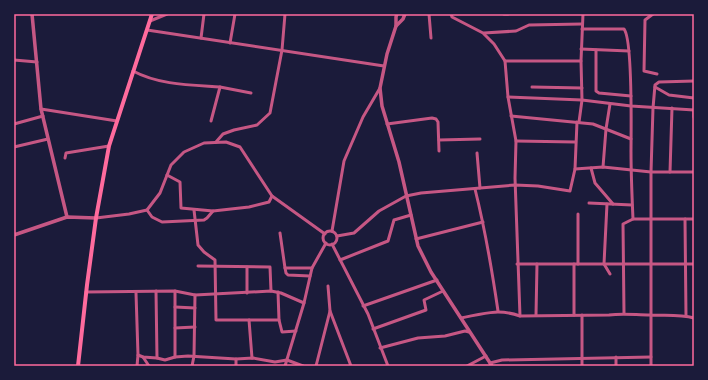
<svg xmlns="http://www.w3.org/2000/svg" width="708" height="380" font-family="Manrope,sans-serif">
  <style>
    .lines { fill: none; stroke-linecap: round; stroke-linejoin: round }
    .minor { stroke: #c65784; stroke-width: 3 }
    .tertiary { stroke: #c65784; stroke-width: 3.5 }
    .secondary { stroke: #ff6b9d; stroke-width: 4 }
    .neatline { fill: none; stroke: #ff6b9d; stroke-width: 1.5 }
  </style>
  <rect width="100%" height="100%" fill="#1b1b3a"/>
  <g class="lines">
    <g class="minor">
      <polyline points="429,14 431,38"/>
      <polyline points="451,14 452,17 483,33 494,44 505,61 508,97 516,141 515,178 520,316"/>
      <polyline points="504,14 508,14"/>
      <polyline points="653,14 645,20 644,71 657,74"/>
      <polyline points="150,21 167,14"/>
      <path d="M582,29h42c9,11 7,104 7,123 0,22 1,45 2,67h61"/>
      <polyline points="147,30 384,66"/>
      <polyline points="484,33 516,31 529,25 582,24"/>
      <polyline points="201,38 204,14"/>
      <polyline points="230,43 235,14"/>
      <polyline points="581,49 629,51"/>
      <polyline points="596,50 596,91 599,93 631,96"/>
      <polyline points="14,60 37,62"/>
      <polyline points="505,61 581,61"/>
      <path d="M133,71c26,14 58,14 87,16l-9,34"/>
      <polyline points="220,87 251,93"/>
      <polyline points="532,87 582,88"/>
      <polyline points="655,87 669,95 694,98"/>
      <polyline points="508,97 582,100 631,106 694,110"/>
      <polyline points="41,109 117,121"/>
      <polyline points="694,110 694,117"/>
      <polyline points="511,116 593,124 631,139"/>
      <polyline points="579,122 582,100 581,61 583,14"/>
      <polyline points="14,124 43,116"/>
      <polyline points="387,124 432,118 436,119 438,122 439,151"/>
      <polyline points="439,140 480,139"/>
      <polyline points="516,141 575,142"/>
      <polyline points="216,142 223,134 234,130 257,125 270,113 282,50 285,14"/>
      <polyline points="14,147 48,139"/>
      <polyline points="477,153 480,188"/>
      <polyline points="65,158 66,153 109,146"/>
      <polyline points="603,167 606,129 610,104"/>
      <polyline points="591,168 595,183 613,204"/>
      <polyline points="575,169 603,167 651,172 694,172"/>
      <polyline points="670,172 672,108"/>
      <polyline points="167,175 180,182 181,208 213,211 249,207 269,202 272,196"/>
      <path d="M475,189c10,40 17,81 23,122"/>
      <polyline points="589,203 632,205"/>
      <polyline points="607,204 604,264 610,274"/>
      <polyline points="147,210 152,217 162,222 204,220 207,218 213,211"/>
      <polyline points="194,210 198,245 204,252 215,260 216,320 279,320 282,332 296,331"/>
      <polyline points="96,218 129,214 147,210 160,193 171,165 184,152 204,143 226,142 240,147 272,196 325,234"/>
      <polyline points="685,219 686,316"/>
      <polyline points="332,231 344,161 363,117 380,88"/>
      <circle cx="330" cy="238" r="7"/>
      <polyline points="280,233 285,268 312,268"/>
      <polyline points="337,236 354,233 379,211 406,196 421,193 515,185 538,186 570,191 575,169 577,122"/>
      <polyline points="416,239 483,222"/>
      <polyline points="332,244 368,314 388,366"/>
      <polyline points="340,260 388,241 394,220 411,215"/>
      <polyline points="517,264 694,264"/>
      <polyline points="574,264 574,315"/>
      <polyline points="578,264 578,214"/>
      <polyline points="198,266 270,267 271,291"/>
      <polyline points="285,268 286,273 288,275 310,276"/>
      <polyline points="156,291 157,358"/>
      <polyline points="175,291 175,357"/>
      <polyline points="86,292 175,291 195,295 271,291 281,293 304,303"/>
      <polyline points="278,292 279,320"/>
      <polyline points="136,293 138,355 137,366"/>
      <polyline points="247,293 247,267"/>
      <polyline points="363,306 437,280"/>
      <polyline points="175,307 195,308"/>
      <polyline points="330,311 351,366"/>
      <polyline points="624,313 623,224 633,219"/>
      <polyline points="536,315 537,264"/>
      <path d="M461,318c21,-4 37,-10 59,-2l89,-1c14,-2 27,0 41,0 15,1 29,-1 44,3"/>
      <polyline points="249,320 252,358"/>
      <polyline points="175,328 195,327"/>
      <polyline points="373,329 426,310 424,300 443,291"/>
      <polyline points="380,348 418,338 445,336 465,331 469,332"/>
      <polyline points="138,355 143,357 157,358 165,360 175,357 188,356 236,359 253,358 275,362 287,360 303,366"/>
      <polyline points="143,357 149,366"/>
      <polyline points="616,357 616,366"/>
      <polyline points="490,363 502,360 651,357"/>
      <polyline points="192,366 194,356 195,295"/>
      <polyline points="236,366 236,359"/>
      <polyline points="285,366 304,303 312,268 326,243"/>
      <polyline points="316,366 330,311 328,286"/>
      <polyline points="467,366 486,356"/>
      <polyline points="582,366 582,315"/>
      <polyline points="651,366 651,172 653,108 655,85 659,82 694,81"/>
    </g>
    <g class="tertiary">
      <polyline points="32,14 41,109 67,217"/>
      <polyline points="397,14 396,17 396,26 387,54 380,88 382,106 399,162 418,246 431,272 492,366"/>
      <polyline points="396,26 403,19 405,14"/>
      <polyline points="14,235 67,217 96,218"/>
    </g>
    <polyline class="secondary" points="78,366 87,285 96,218 109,146 152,14"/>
  </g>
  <rect width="708" height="380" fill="none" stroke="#1b1b3a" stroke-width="30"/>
  <rect x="15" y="15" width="678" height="350" class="neatline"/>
</svg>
